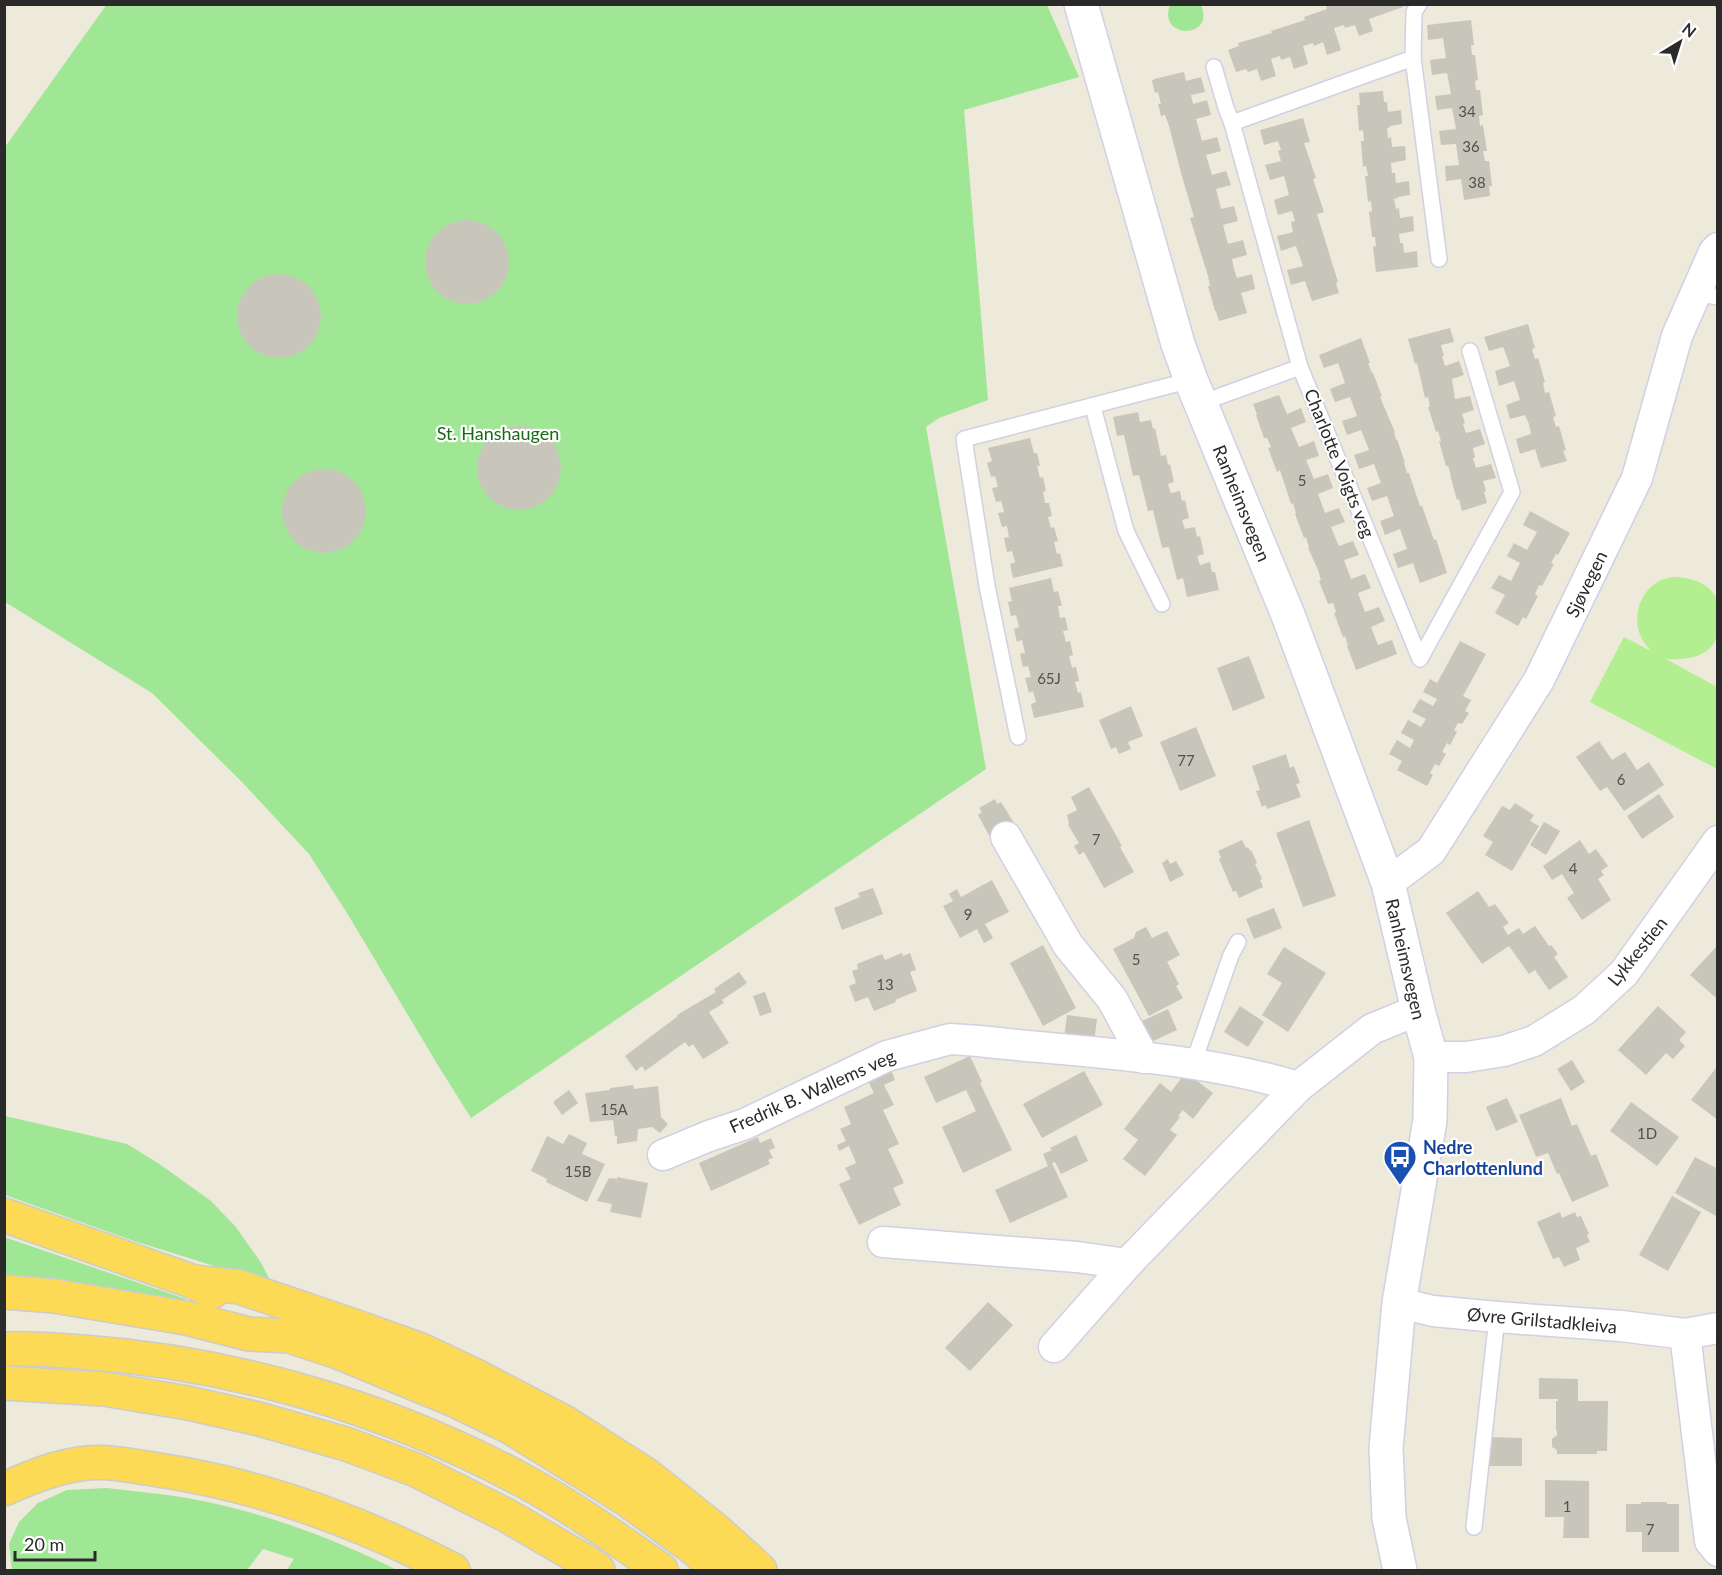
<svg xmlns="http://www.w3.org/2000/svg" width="1722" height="1575" font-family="Lato,sans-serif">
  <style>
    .green { fill: #a0e795 }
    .pitch { fill: #b3ef90 }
    .building { fill: #c8c6bb }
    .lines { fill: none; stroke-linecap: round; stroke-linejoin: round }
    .service-casing { stroke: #d1d0e4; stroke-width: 18 }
    .minor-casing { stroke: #d1d0e4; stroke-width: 33 }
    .tertiary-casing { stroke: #d1d0e4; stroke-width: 36 }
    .trunk-casing { stroke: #ccc; stroke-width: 36 }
    .service { stroke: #fff; stroke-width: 15 }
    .minor { stroke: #fff; stroke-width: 30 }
    .tertiary { stroke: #fff; stroke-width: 33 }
    .trunk { stroke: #fcda55; stroke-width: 33 }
    .rail { stroke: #9f9eb6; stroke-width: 4.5 }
    .labels { text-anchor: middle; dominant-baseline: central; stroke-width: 4.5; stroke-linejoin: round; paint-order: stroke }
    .number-label { font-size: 15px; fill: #52514e }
    .park-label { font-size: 18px; fill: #176b16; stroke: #fff }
    .street-label { font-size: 18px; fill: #2a2a2a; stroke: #fff }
    .transit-label { font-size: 18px; font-weight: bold; fill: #164399; stroke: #fff; text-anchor: start }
  </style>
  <rect width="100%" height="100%" fill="#ede9db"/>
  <g class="green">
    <polygon points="107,4 1047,5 1079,77 964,110 988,400 939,418 926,427 986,769 471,1118 439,1067 347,913 309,854 241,781 152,693 5,602 5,147"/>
    <path d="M1170,5h31c15,34 -44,35 -31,0z"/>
    <polygon points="5,1116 127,1144 158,1163 211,1201 235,1226 260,1261 272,1284 134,1241 5,1195"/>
    <polygon points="4,1237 186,1299 187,1306 5,1283"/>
    <path d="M107,1488c35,4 70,7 105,15 64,14 127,38 185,67h-110l7,-11 -31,-10 -16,21h-235l-3,-26 10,-22 19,-19 29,-13z"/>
  </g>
  <path class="pitch" d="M1672,577c18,0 41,6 46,26 0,4 0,10 0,14 0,6 0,13 -1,19 -7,22 -32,24 -51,23l51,28v82l-127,-67 34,-65 27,14c-3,-4 -7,-8 -9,-12 -11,-20 -3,-47 17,-58 4,-2 9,-3 13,-4z"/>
  <g class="building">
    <polygon points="1326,4 1402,4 1403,7 1369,19 1373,31 1359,36 1355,25 1345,28 1344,25 1334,28 1341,50 1327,55 1323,42 1314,46 1313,43 1303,46 1308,64 1294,69 1290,57 1281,60 1280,56 1271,59 1276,76 1261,81 1257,69 1248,72 1246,69 1236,72 1228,50 1239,46 1238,43 1272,33 1271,31 1305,20 1304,17 1327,9"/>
    <polygon points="1471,20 1474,45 1471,45 1472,55 1475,55 1478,80 1475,81 1476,90 1480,90 1483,115 1479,116 1480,126 1483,125 1487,151 1483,151 1485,161 1489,161 1492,186 1489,186 1490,196 1464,200 1461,179 1446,181 1445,166 1459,165 1456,144 1441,145 1439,131 1456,129 1452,108 1437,110 1435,96 1451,94 1447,73 1432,75 1430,60 1446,58 1443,38 1428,40 1427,25"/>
    <polygon points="1184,72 1186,81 1201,77 1205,92 1191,95 1193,104 1207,100 1211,115 1196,119 1202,141 1217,137 1221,151 1206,155 1212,175 1226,171 1231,185 1216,189 1221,209 1234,206 1238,221 1223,225 1228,244 1243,240 1247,255 1232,259 1234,269 1237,278 1252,274 1255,289 1241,293 1247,313 1219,321 1216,311 1215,311 1208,286 1210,286 1208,276 1190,218 1194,217 1181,173 1169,126 1165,115 1161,116 1158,104 1161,104 1158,92 1155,93 1152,81 1154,79"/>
    <polygon points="1383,91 1384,102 1387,102 1388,112 1401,110 1402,124 1390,126 1390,127 1387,128 1388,138 1391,137 1392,147 1405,146 1406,160 1391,163 1392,173 1395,173 1396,183 1409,181 1410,195 1398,197 1398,198 1394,199 1396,209 1399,208 1400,218 1413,216 1414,231 1399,234 1400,243 1403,243 1404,253 1417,251 1418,267 1376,272 1373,247 1376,246 1375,237 1372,237 1369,212 1372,211 1371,201 1368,202 1365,176 1368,176 1366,166 1363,167 1361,141 1364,141 1363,130 1359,131 1357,105 1360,105 1359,93"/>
    <polygon points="1303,118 1310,142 1304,143 1316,178 1313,179 1324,212 1317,214 1338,282 1336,283 1339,293 1312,301 1305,281 1291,285 1287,270 1303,266 1296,246 1281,251 1277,236 1293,232 1291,222 1295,221 1292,211 1278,215 1274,200 1289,195 1284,176 1270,180 1265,165 1281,161 1278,151 1281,150 1278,141 1264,145 1260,130"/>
    <circle cx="467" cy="262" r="42"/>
    <circle cx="279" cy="316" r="42"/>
    <polygon points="1528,324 1535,348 1532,349 1535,359 1538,358 1545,382 1543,383 1545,393 1549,392 1556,416 1553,417 1556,427 1559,426 1566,450 1563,451 1567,461 1541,468 1535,449 1520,454 1516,439 1531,434 1529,424 1525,415 1510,419 1506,405 1520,400 1517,390 1514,381 1499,386 1495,371 1510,366 1507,357 1503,347 1489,351 1484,337"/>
    <polygon points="1450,328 1454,342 1441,345 1444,356 1442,356 1445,366 1459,361 1464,375 1452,379 1455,399 1470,396 1474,410 1462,414 1465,423 1463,424 1466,433 1480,429 1485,444 1473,448 1475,458 1473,458 1476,468 1491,464 1496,478 1483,481 1486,491 1484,492 1487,503 1462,511 1459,499 1457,500 1450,475 1451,475 1448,466 1446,466 1439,441 1441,441 1438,431 1436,432 1428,407 1430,407 1428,397 1425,398 1417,363 1415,364 1408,339"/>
    <polygon points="1361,338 1370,363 1368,363 1372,373 1373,373 1382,396 1380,397 1394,430 1396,440 1397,439 1405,463 1404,463 1407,473 1409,473 1420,506 1422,506 1434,540 1436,539 1447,573 1420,583 1413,563 1398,568 1393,554 1407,549 1400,529 1385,535 1380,521 1394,516 1387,496 1372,501 1367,488 1381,483 1374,464 1359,469 1354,455 1369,450 1361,430 1347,435 1342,421 1357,416 1350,397 1335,402 1330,389 1345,383 1338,363 1324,368 1319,355"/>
    <polygon points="1279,395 1287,414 1301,408 1306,422 1291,428 1299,447 1314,441 1319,456 1306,460 1314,479 1328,474 1333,488 1318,494 1325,513 1339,508 1345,522 1331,527 1335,537 1339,546 1353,541 1359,555 1344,560 1351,579 1365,574 1371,588 1358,593 1365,612 1379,607 1385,621 1371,627 1378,645 1392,640 1397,654 1356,670 1347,646 1348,646 1345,636 1343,637 1334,613 1336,612 1333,603 1328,604 1319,581 1321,580 1318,570 1308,548 1309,547 1306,537 1304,538 1295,514 1296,513 1293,503 1291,504 1280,470 1277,472 1268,448 1271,447 1267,438 1264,438 1256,415 1257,414 1253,404"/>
    <polygon points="1138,412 1140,422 1151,420 1153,429 1155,428 1161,456 1166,455 1168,465 1170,464 1174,482 1168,484 1171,493 1180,491 1182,501 1185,500 1189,518 1182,520 1185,529 1195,527 1197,537 1200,536 1204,554 1197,556 1200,565 1210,562 1212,572 1215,572 1219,590 1187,597 1183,578 1177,580 1169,547 1162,548 1153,510 1148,511 1139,475 1133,476 1124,435 1117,436 1113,417"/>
    <circle cx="519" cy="468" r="42"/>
    <polygon points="1030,438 1034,453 1037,453 1040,466 1037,466 1040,478 1043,477 1046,491 1043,492 1045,503 1049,503 1052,516 1048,517 1051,528 1054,527 1058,541 1054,542 1057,554 1060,553 1063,566 1013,578 1010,564 1015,562 1012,551 1007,552 1004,538 1009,537 1007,526 1002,527 998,513 1004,512 1001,501 996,502 992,488 998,487 995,476 991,477 987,463 992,461 988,448"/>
    <circle cx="324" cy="511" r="42"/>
    <polygon points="1530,511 1570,533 1558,555 1556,554 1551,563 1554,564 1542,586 1539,585 1535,594 1538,596 1526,619 1523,617 1518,626 1495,613 1505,595 1491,588 1499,575 1511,581 1520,563 1507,556 1514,543 1527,550 1537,532 1523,525"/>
    <polygon points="1051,578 1054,592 1058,591 1062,606 1058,606 1060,618 1065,617 1068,630 1063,631 1066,642 1070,641 1073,655 1069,656 1072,668 1076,667 1079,681 1075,682 1078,693 1081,692 1084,707 1034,718 1031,704 1036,702 1033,691 1029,693 1025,678 1031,677 1028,666 1023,667 1020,654 1025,653 1022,640 1017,642 1014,629 1019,627 1016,615 1011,616 1008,602 1012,601 1009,588"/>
    <polygon points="1460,641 1486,654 1463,696 1471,700 1465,711 1469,713 1462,724 1458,723 1454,730 1457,732 1450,745 1447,743 1442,752 1446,754 1439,766 1435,764 1430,773 1433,775 1427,786 1397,770 1402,761 1389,754 1397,740 1410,748 1414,740 1401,733 1408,720 1421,727 1426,719 1412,712 1420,699 1433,706 1437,699 1423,692 1430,679 1437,683"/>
    <polygon points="1249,656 1265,698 1233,711 1217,668"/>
    <polygon points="1131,706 1143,736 1128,742 1131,749 1119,754 1116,747 1111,749 1099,720"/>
    <polygon points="1196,727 1216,776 1180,791 1160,742"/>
    <polygon points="1599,741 1612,760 1625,752 1637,770 1649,762 1664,785 1624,811 1607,787 1600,791 1576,757"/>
    <polygon points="1286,754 1290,768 1294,766 1300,783 1296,784 1301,797 1267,809 1266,805 1262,807 1256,791 1260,790 1252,766"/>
    <polygon points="1089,787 1122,846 1120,847 1134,872 1104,888 1084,852 1079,855 1074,846 1079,843 1068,825 1069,824 1067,815 1077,810 1071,797"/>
    <polygon points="1659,794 1674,817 1642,839 1627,816"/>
    <polygon points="995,799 997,804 1001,802 1014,823 990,837 978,815 982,812 979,808"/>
    <polygon points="1515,803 1534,815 1530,821 1539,826 1512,871 1485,855 1493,842 1483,836 1502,806 1510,810"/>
    <polygon points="1309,820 1336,896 1303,907 1276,833"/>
    <polygon points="1544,822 1560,831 1546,855 1530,845"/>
    <polygon points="1242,840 1246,848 1248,847 1250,851 1251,850 1257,863 1255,864 1262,879 1260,880 1263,887 1239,898 1236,891 1233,892 1219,859 1221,858 1218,851"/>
    <polygon points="1580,840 1589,854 1596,849 1608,866 1601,871 1604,875 1598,879 1611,900 1582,920 1567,898 1574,893 1562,874 1552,880 1543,866"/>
    <polygon points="1168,859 1170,864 1176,861 1184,875 1170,882 1162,863"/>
    <polygon points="992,880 1009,912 985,924 993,938 984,943 977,929 960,938 943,906 953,901 949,894 957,889 961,897"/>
    <polygon points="873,888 883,914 842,930 834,908 860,897 858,893"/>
    <polygon points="1478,891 1489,907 1495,904 1509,923 1503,927 1508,935 1519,928 1523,934 1535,926 1549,946 1551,945 1558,954 1554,957 1568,977 1549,990 1535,970 1529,974 1509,946 1482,964 1446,913"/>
    <polygon points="1274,908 1282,928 1254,939 1246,919"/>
    <polygon points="1146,927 1152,938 1167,931 1180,955 1167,962 1179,984 1176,986 1183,998 1149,1016 1113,949 1134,938 1136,932"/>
    <polygon points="1043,945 1076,1008 1043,1026 1010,963"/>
    <polygon points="1718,945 1718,994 1715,997 1690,975"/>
    <polygon points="1284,947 1326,973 1288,1032 1262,1015 1282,983 1267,974"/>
    <polygon points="902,953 903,956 910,953 916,970 910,972 917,991 895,1000 896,1002 874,1011 868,997 855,1002 849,986 856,983 852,971 858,969 857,964 882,954 885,960"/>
    <polygon points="739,972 747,983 722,1000 724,1003 709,1012 729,1043 703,1059 693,1044 689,1047 685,1042 645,1071 642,1066 636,1071 625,1056 678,1016 677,1015 716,992 714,989"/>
    <polygon points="765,992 772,1012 760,1016 753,996"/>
    <polygon points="1240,1006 1264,1022 1248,1047 1224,1032"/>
    <polygon points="1658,1006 1686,1032 1679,1040 1685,1046 1673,1059 1666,1053 1646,1075 1618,1050"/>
    <polygon points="1168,1009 1177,1030 1151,1042 1142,1021"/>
    <polygon points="1067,1015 1097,1019 1094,1043 1064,1039"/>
    <polygon points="970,1056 982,1082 980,1083 1012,1150 963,1173 942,1127 976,1111 966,1090 936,1103 924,1077"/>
    <polygon points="1572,1060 1585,1082 1571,1091 1557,1069"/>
    <polygon points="890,1068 895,1080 884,1085 894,1105 883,1110 899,1144 888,1149 904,1183 893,1188 901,1205 859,1225 839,1184 851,1179 845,1168 856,1163 849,1146 839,1151 837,1145 846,1141 840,1129 851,1124 844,1107 874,1093 867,1079"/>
    <polygon points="1716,1068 1718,1069 1718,1120 1691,1100"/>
    <polygon points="1084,1071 1103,1105 1042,1138 1023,1104"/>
    <polygon points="1183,1076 1192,1077 1213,1093 1193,1119 1183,1110 1178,1116 1180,1117 1170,1130 1177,1135 1145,1176 1123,1159 1138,1140 1124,1129 1160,1083 1171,1092"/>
    <polygon points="633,1085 634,1089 658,1086 661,1117 668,1124 660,1133 652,1127 638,1129 637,1141 617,1144 617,1136 615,1136 613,1120 590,1122 585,1093 610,1090 610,1088"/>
    <polygon points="569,1090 578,1103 562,1115 553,1102"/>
    <polygon points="1507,1098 1518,1122 1496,1131 1486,1107"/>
    <polygon points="1561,1098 1572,1126 1577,1124 1591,1156 1596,1154 1609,1186 1572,1202 1559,1173 1557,1174 1548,1153 1536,1157 1519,1115"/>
    <polygon points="1631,1102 1679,1137 1657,1166 1610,1131"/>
    <polygon points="569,1134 587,1143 582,1154 605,1164 587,1202 546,1182 547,1179 531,1171 547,1136 563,1144"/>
    <polygon points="1076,1135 1088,1161 1061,1174 1055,1162 1052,1163 1068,1197 1010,1223 995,1190 1048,1166 1043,1154 1052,1150 1050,1148"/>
    <polygon points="758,1137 760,1143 771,1138 775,1148 769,1150 773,1158 768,1160 770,1164 711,1191 699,1163"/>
    <polygon points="1695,1157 1718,1169 1715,1173 1718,1174 1718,1217 1675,1193"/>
    <polygon points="617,1177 648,1183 641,1218 610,1212 612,1204 597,1201 609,1178 617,1179"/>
    <polygon points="1672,1196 1701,1212 1668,1271 1639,1255"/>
    <polygon points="1560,1212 1562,1218 1575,1212 1577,1217 1581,1216 1589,1234 1587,1235 1590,1242 1576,1248 1580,1260 1564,1267 1559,1257 1553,1259 1537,1222"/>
    <polygon points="988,1302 1013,1325 970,1371 945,1348"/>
    <polygon points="1539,1378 1578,1379 1578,1401 1608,1401 1607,1451 1597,1451 1597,1454 1557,1454 1557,1450 1552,1447 1552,1439 1557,1435 1557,1431 1556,1431 1556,1401 1558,1401 1558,1399 1539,1399"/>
    <polygon points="1489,1437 1522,1438 1522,1466 1489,1466"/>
    <polygon points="1545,1480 1589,1481 1589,1538 1563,1538 1564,1517 1545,1517"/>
    <polygon points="1641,1502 1667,1502 1667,1504 1679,1504 1679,1552 1642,1552 1642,1532 1626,1532 1626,1504 1641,1504"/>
  </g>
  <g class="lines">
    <g class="service-casing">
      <g id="service">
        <polyline points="1413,58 1414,12 1419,4"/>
        <polyline points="1214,67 1226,108 1232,123"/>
        <polyline points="1439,259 1413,58 1232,123 1300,367 1420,659 1512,492 1470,351"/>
        <polyline points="1696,293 1718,297"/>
        <polyline points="1201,403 1300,367"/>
        <polyline points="1093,407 1126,531 1162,604"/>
        <polyline points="1018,737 987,586 964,439 1191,380"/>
        <polyline points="1193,1064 1231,955 1238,942"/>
        <polyline points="1474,1527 1497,1317"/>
      </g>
    </g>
    <g class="minor-casing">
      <g id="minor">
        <polyline points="1006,837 1068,945 1112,999 1144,1058"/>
        <polyline points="1388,883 1431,851 1539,680 1637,478 1677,336 1714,252 1718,248"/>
        <polyline points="1431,1057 1466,1057 1504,1051 1534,1041 1584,1010 1624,973 1718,841"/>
        <path d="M663,1155l46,-19 36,-12 142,-68 63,-17 29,2c105,12 218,15 319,46"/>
        <polyline points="883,1242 1077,1257 1127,1264"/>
        <polyline points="1399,1303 1433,1311 1497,1317 1621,1326 1685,1334 1718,1328"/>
        <polyline points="1685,1334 1710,1541 1718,1551"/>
        <polyline points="1054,1347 1127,1264 1298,1087 1372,1029 1418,1010"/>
      </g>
    </g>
    <g class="tertiary-casing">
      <polyline id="tertiary" points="1081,4 1178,344 1191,380 1288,615 1388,883 1418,1010 1431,1057 1430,1120 1399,1303 1386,1448 1389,1518 1400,1570"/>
    </g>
    <g class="trunk-casing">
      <g id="trunk">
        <polyline points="4,1215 194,1282 212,1292"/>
        <polyline points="194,1282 239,1287 354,1326 421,1350 476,1376 564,1422 648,1476 717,1531 760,1570"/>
        <polyline points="4,1292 54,1296 186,1318 249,1334 289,1336 338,1352 452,1399 510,1427 626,1499 696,1550 718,1570"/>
        <path d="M4,1349c26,-1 52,1 78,3 154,11 306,56 442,129 48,26 93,58 137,89"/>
        <polyline points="4,1383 104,1389 188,1403 259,1419 346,1444 416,1470 506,1515 585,1561 598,1570"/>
        <path d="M4,1489c27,-12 54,-23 83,-26 26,-2 52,4 78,8 101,16 198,52 288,99"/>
      </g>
    </g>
    <use href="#service" class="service"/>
    <use href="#minor" class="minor"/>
    <use href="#tertiary" class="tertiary"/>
    <use href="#trunk" class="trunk"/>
    <polyline class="rail" points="1716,4 1718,7"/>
  </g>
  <defs>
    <g id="bus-pin" transform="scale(1.725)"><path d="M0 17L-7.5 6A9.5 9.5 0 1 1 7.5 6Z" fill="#1a4fb4" stroke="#fff"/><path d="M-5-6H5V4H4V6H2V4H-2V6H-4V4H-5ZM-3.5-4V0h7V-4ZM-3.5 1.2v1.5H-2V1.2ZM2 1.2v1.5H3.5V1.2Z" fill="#fff"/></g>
  </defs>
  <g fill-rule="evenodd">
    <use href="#bus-pin" x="1400" y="1157"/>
  </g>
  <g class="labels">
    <g class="number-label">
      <text x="1467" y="111">34</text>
      <text x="1471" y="146">36</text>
      <text x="1477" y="182">38</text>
      <text x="1302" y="480">5</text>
      <text x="1049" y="678">65J</text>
      <text x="1186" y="760">77</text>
      <text x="1621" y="779">6</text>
      <text x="1096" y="839">7</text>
      <text x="1573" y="868">4</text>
      <text x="968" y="914">9</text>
      <text x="1136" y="959">5</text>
      <text x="885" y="984">13</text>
      <text x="614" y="1109">15A</text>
      <text x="1647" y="1133">1D</text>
      <text x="578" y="1171">15B</text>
      <text x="1567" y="1506">1</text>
      <text x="1650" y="1529">7</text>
    </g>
    <g class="park-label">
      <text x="498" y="433">St. Hanshaugen</text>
    </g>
    <g class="street-label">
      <text transform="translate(1340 463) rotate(68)">Charlotte Voigts veg</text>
      <text transform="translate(1242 503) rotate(68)">Ranheimsvegen</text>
      <text transform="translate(1586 584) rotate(-64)">Sjøvegen</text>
      <text transform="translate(1637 951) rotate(-51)">Lykkestien</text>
      <text transform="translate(1406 959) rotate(77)">Ranheimsvegen</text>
      <text transform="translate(812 1091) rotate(-24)">Fredrik B. Wallems veg</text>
      <text transform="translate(1542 1320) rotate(5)">Øvre Grilstadkleiva</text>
    </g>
    <g class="transit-label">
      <text x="1423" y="1147">Nedre<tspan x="1423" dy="21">Charlottenlund</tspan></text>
    </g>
  </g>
  <rect width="1722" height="1575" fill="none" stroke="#2a2a2a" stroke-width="12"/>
  <g transform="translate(1680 42) rotate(38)" stroke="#ffffff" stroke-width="4.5" paint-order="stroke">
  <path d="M0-4.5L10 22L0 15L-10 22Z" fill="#2a2a2a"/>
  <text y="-9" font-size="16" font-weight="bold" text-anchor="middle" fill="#2a2a2a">N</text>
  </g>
  <path d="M15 1551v9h80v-9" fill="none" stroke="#2a2a2a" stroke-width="3"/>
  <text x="24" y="1551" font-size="18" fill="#2a2a2a" stroke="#ffffff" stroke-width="4.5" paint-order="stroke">20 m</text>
</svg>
